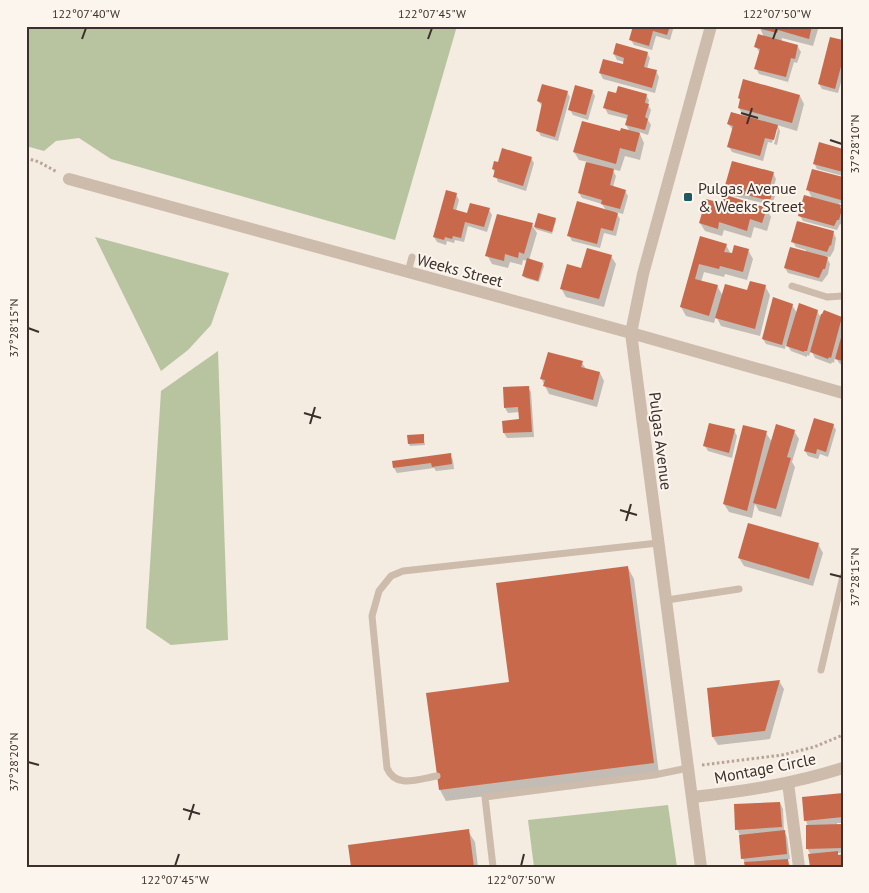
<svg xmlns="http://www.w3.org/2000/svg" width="869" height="893" font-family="'PT Sans',sans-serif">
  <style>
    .green { fill: #b8c4a0 }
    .shadow { fill: #0003 }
    .building { fill: #c8694b }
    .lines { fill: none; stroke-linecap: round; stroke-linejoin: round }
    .path { stroke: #b9a596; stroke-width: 3; stroke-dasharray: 2.5 2.5; stroke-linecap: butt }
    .service { stroke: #cdbbac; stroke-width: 7 }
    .minor { stroke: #cdbbac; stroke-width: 12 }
    .tertiary { stroke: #cdbbac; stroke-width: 12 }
    .ticks { fill: none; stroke: #3b302b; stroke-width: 2 }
    .poi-dot { fill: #1f5a5e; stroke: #fbf5ee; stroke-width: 2 }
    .labels { text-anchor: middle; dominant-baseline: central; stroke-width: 4; stroke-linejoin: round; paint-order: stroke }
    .poi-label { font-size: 16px; fill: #3b302b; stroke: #fbf5ee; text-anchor: start }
    .street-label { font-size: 16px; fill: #3b302b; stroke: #fbf5ee }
    .neatline { fill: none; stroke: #3b302b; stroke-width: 2 }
    .ticks-label { font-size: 12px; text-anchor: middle; fill: #3b302b }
  </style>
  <rect width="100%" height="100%" fill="#f4ebe1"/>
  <g class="green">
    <polygon points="26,26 457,26 395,240 111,159 79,138 56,141 44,151 26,146"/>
    <polygon points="95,237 229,273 211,325 188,350 161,371"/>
    <polygon points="218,351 228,640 171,645 146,628 161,391"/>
    <polygon points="668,805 677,867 534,867 528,820"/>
  </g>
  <g class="shadow">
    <polygon points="628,26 674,26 670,40 656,36 652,50 634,45 631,40 634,29"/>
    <polygon points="759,26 819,26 813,46 782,38 781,42 798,47 801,52 797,63 794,62 788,82 759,74 756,68 760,53 756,47 764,37"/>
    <polygon points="843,42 843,75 838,93 822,89 819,84"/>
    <polygon points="647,53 650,58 647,69 656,71 659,77 655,93 603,79 600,73 624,65 624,62 617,60 614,54"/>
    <polygon points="592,91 595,96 588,120 573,115 570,110"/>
    <polygon points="567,92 570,97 558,141 541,136 538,131 542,106 538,101"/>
    <polygon points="646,95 649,100 648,105 651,110 648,120 651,125 648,135 639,132 644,143 640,160 625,156 620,171 612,169 616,176 613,187 625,191 628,196 623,214 616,212 620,219 616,236 604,233 600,248 572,241 569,235 606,210 602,204 582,198 579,193 588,162 579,160 574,152 621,133 630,132 626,125 628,119 608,114 605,108"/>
    <polygon points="800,96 804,104 797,131 777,125 780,131 777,145 774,144 778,129 776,129 772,143 768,142 763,161 732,152 729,147 733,130 728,124 744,117 739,108 741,101 739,98"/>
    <polygon points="843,150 843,176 817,169 814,163"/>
    <polygon points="531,158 534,163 526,191 498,182 493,169"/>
    <polygon points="773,173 776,179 772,192 775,196 772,205 729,195 726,189"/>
    <polygon points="843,178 843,204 839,203 843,210 842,225 840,224 837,230 803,221 800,216 812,198 808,190"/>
    <polygon points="456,194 459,200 456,211 468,214 489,210 492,215 487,232 468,226 464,242 455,240 454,243 447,241 446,245 437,242 434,237"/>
    <polygon points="721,205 766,209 771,217 767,231 754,227 751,238 724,230 722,236 705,231 700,223"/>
    <polygon points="539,214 555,219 556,221 552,234 535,229"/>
    <polygon points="532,225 537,233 529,260 543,264 544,266 539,282 525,278 524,276 528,261 523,260 522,265 510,262 508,268 492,264 487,255"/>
    <polygon points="833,232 836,238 834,250 830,257 826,256 830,264 828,274 822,282 788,273 785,268 806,252 806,250 796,247 793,242"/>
    <polygon points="700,238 726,245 732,256 748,250 753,259 747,280 725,274 724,277 704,272 701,282 717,286 723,296 748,292 765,286 770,295 760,336 721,326 716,316 714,323 686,316 681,307"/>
    <polygon points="611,256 616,264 604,307 566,297 561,288 582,270"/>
    <polygon points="792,305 797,313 817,311 821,318 842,318 843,365 840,364 835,357 834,363 832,362 831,364 815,358 811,350 809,356 807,355 807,357 791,351 786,343 785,349 766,344 763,339"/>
    <polygon points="582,363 586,369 600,373 604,381 597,407 549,394 541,378"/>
    <polygon points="528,387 531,392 534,437 507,438 504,433 503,422 521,421 520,412 508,413 505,408"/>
    <polygon points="833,425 836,430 828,457 820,454 818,459 808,456 805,451"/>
    <polygon points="734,430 737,436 732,458 708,451 705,446"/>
    <polygon points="794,431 799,439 792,462 795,467 781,517 759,511 755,504 752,518 729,512 724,504 766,433 772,442"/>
    <polygon points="423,435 425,445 410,446 409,444"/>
    <polygon points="450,455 453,460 454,469 436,471 434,468 397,473 394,468"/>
    <polygon points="818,544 823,553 813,586 744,566 739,558"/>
    <polygon points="628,568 634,579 659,774 446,801 440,790 510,683"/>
    <polygon points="779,681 784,689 770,739 718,745 713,737"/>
    <polygon points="843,794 843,823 837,823 837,825 843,825 843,853 837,853 839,856 811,855 807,848 808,826 806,821 803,798"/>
    <polygon points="780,803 783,809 784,831 787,837 790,859 787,859 791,867 746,867 743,858 740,835 737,829"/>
    <polygon points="468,831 475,842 478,867 352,867"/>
  </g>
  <g class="building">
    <polygon points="633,26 670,26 667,35 653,31 649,46 629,40"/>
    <polygon points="758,26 812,26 809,39 778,30 777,33 757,28"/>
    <polygon points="758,34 798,45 795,59 791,58 786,77 754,69 760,49 754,47"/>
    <polygon points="830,37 843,40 843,59 835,89 818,84"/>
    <polygon points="616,43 648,52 644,67 657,70 652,88 599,73 603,59 623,64 624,58 613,54"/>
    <polygon points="743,79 800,95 792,123 738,108 740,99 738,98"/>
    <polygon points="542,84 568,91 555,137 536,131 542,103 537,101"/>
    <polygon points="575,85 593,90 586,115 568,110"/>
    <polygon points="618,86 647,94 645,103 649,104 645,117 648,119 645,130 625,125 628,115 603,108 608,91 616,93"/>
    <polygon points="731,112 778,125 774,140 765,138 760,156 727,147 733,126 727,124"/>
    <polygon points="582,121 620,131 621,128 640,133 635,152 620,148 616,164 573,152"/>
    <polygon points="819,142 843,149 843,172 813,164"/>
    <polygon points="502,148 532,157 523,186 493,177 495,170 492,169 494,161 498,162"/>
    <polygon points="732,161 774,172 769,189 773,190 770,201 724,189"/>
    <polygon points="586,162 614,169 610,185 626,190 620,209 601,204 602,200 578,193"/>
    <polygon points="812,169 843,177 841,200 806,190"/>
    <polygon points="446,190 457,193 453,209 467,213 470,203 490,208 484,227 465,222 461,238 453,236 452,239 445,237 444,240 433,237"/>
    <polygon points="723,194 767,208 762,223 750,219 747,231 719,222 718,229 699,223 706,199 721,203"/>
    <polygon points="804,195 841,205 840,208 842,209 839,220 837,220 834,226 798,216"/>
    <polygon points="577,201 618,213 613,231 601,228 597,244 567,236"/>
    <polygon points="538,213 556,218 552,232 534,227"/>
    <polygon points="497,214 533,223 524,254 519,252 518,258 505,254 504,261 485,256"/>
    <polygon points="797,221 834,231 831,246 830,245 827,252 791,242"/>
    <polygon points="700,236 727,244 724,252 732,253 734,245 749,249 743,272 720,266 719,269 699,264 695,279 718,285 709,316 680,307"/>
    <polygon points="790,247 828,257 825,269 823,269 819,278 784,268"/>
    <polygon points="587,248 612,255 599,299 560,289 567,264 581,268"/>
    <polygon points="527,258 543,263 538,281 522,276"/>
    <polygon points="750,281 766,285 755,329 715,318 725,284 747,290"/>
    <polygon points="773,297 793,304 782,345 762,339"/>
    <polygon points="799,303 818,310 807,351 804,351 804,352 786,346"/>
    <polygon points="824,310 842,317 831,358 829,357 828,359 810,352 821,314 822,314"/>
    <polygon points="842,334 843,334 843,361 835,359"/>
    <polygon points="548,352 583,361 581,367 600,372 593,400 543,386 545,380 540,379"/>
    <polygon points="529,386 532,432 503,433 502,421 519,419 518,407 504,408 503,387"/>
    <polygon points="814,418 834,424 826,452 817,449 816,454 804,451"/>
    <polygon points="709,423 735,429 729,453 703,446"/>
    <polygon points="776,424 795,430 787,457 791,458 776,509 753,503"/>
    <polygon points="743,425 767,431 747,511 723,504"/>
    <polygon points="424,434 424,443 408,444 407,435"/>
    <polygon points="451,453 452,464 432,467 431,463 393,468 392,461"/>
    <polygon points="748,523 819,543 809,579 738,558"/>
    <polygon points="628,566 654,763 439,790 426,693 509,682 496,583"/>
    <polygon points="780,680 765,731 712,737 707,688"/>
    <polygon points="843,793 843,817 804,821 802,797"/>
    <polygon points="780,802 782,827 735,830 734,804"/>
    <polygon points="843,824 843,848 806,849 806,825"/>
    <polygon points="469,829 474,867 351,867 348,845"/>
    <polygon points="785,830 787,854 741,859 739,835"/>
    <polygon points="838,851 838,855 843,854 843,867 810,867 808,854"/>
    <polygon points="788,859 789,867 745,867 744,862"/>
  </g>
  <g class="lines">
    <g class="path">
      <polyline points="26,158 39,162 57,172"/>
      <polyline points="702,765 782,755 814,747 843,735"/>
    </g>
    <g class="service">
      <polyline points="408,272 412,257"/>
      <polyline points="792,286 827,297 843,296"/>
      <polyline points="667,600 739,589"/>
      <polyline points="821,670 843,576"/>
      <path d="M437,776c-19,3 -41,13 -50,-8l-15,-152 7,-25 12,-15 12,-5 255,-28"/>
      <polyline points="493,867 485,797 654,775 688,768"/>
    </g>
    <g class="minor">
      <polyline points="69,179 631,333 843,393"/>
      <polyline points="788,783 799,867"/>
      <path d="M693,797c53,-6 99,-13 150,-29"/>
    </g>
    <polyline class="tertiary" points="701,867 631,333 643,274 711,26"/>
  </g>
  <path class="ticks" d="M82,39l4,-11M428,39l4,-11M773,39l4,-11M741,113l17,5M747,124l5,-16M830,140l12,4M28,328l11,4M304,413l17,5M310,424l5,-17M620,510l17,5M626,521l5,-17M830,574l12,3M28,762l11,3M183,809l17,5M189,820l5,-16M175,866l4,-12M521,866l3,-12"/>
  <rect class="poi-dot" x="683" y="192" width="10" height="10" rx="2.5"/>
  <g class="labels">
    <g class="poi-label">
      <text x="698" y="188">Pulgas Avenue<tspan x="698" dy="18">&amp; Weeks Street</tspan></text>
    </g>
    <g class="street-label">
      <text transform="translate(460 270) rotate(15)">Weeks Street</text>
      <text transform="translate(661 441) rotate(83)">Pulgas Avenue</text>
      <text transform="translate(765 768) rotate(-11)">Montage Circle</text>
    </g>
  </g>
  <rect width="869" height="893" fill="none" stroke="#fbf5ee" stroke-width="55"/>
  <rect x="28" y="28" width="814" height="838" class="neatline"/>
  <g class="ticks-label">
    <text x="86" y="18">122°07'40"W</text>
    <text x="432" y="18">122°07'45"W</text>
    <text x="777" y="18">122°07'50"W</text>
    <text transform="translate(855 144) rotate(-90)" y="4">37°28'10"N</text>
    <text transform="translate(14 328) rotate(-90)" y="4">37°28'15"N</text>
    <text transform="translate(855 577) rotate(-90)" y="4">37°28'15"N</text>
    <text transform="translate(14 762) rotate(-90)" y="4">37°28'20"N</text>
    <text x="175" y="884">122°07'45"W</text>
    <text x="521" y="884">122°07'50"W</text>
  </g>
</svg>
